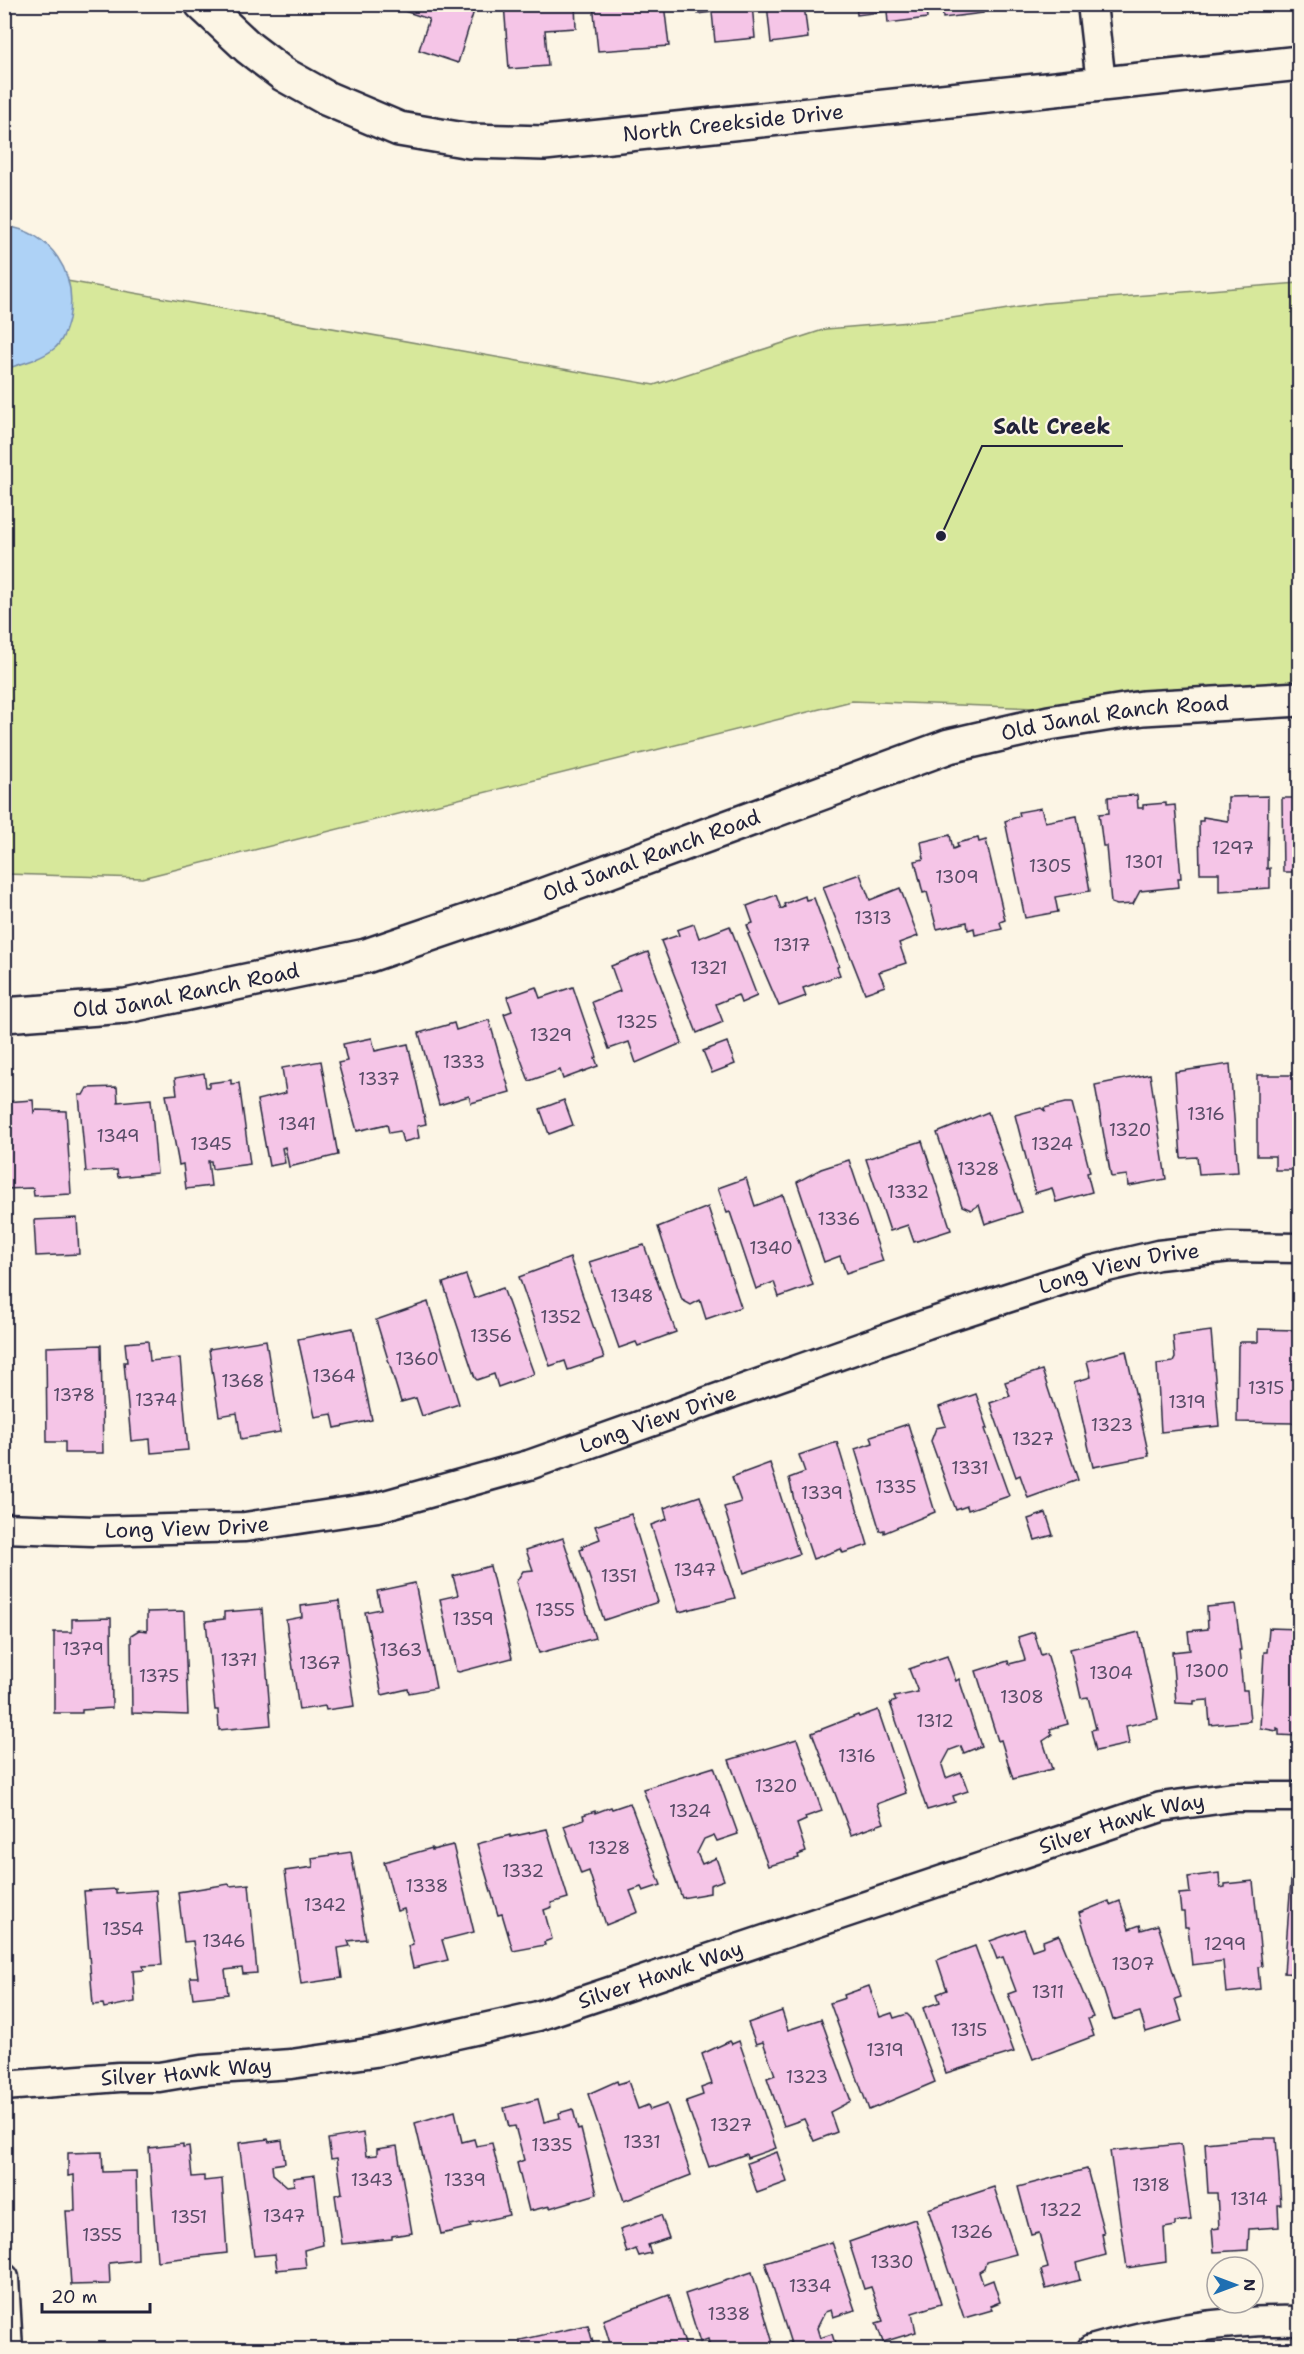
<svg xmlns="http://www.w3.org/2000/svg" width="1304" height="2354" font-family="'Shantell Sans',sans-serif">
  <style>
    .green { fill: #d7e89b; stroke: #7c856b; stroke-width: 1.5 }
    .water { fill: #aed2f6; stroke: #768cab; stroke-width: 1.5 }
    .building { fill: #f5c5e7; stroke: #22223b; stroke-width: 1.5 }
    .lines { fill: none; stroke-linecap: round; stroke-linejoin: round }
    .minor-casing { stroke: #22223b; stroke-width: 33 }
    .tertiary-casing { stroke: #22223b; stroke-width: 38 }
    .minor { stroke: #fcf5e5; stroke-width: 28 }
    .tertiary { stroke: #fcf5e5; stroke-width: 33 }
    .labels { text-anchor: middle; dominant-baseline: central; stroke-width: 4.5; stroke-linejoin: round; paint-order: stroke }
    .number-label { font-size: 18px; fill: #574b66 }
    .street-label { font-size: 21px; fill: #22223b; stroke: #fcf5e5 }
    .leader { fill: none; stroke: #22223b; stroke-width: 2 }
    .callout-dot { fill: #22223b; stroke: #fcf5e5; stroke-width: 2 }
    .callout-label { font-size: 22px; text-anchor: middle; font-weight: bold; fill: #22223b; stroke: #fcf5e5; stroke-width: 4.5; stroke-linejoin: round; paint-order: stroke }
  </style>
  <rect width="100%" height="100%" fill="#fcf5e5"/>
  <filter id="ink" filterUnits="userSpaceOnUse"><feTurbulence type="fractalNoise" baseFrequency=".0167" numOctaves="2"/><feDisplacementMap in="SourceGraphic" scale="12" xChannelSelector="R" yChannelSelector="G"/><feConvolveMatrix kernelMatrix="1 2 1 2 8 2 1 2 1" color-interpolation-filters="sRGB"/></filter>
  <g filter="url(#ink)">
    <polygon class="green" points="5,270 654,385 826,329 946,319 1045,303 1299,283 1299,718 852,701 142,878 5,874"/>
    <path class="water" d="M5,226c46,6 73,47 64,93 -2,8 -7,23 -14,29 -13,11 -34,16 -50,21z"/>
    <g class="building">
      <polygon points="403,4 476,4 458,63 419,50 429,19 401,10"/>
      <polygon points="504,4 575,4 576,28 545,30 548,66 509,69"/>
      <polygon points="593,4 664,4 669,46 598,51"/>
      <polygon points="697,4 752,4 755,38 715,42 712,12 698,14"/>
      <polygon points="767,4 811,4 804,5 808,38 771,43"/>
      <polygon points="856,4 926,4 927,18 888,23 887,11 857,15"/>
      <polygon points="942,4 982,4 983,13 943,18"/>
      <polygon points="1137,795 1138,808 1143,808 1143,805 1166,803 1166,806 1175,805 1181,878 1178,878 1179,887 1140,891 1133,904 1117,905 1111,903 1106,846 1103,846 1099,814 1109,813 1108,797"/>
      <polygon points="1268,796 1267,869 1270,868 1270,888 1219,891 1219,873 1200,873 1199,821 1203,821 1203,817 1228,821 1228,797"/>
      <polygon points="1282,798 1300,798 1300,872 1283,872"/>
      <polygon points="1041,808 1045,822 1077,816 1090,891 1055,897 1058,912 1025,918 1005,821 1020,816 1019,812"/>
      <polygon points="950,835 953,849 958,847 957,843 978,838 979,842 986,840 1005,920 1000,922 1002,929 975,935 974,928 968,930 967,922 937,929 927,892 923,893 915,861 924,859 921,842"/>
      <polygon points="860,874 870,900 900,888 918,936 899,943 906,963 879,972 885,986 865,993 823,887"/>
      <polygon points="776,895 781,909 785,907 784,904 805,896 806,900 814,898 839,966 837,967 840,975 803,988 806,996 779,1006 748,934 750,933 747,925 753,923 747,906"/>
      <polygon points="694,924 699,938 730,926 757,996 741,1003 738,995 716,1004 723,1022 697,1033 661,941 679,935 677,930"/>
      <polygon points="648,952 682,1043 636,1063 629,1042 609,1049 592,1002 620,991 611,966"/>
      <polygon points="536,987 540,998 573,987 597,1057 595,1058 598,1066 563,1079 560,1070 529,1081 504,1014 512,1011 507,997"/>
      <polygon points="489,1020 510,1092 471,1103 469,1096 439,1105 419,1033 454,1023 456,1030"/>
      <polygon points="372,1038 375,1051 408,1044 426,1124 417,1126 419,1138 403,1142 400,1131 389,1133 387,1124 357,1131 338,1063 347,1061 343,1044"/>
      <polygon points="727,1042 735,1064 712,1073 703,1051"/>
      <polygon points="321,1061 338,1155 289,1167 285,1147 282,1148 285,1163 269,1166 257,1100 286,1093 282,1068"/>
      <polygon points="1230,1064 1238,1172 1199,1174 1197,1157 1181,1158 1175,1072"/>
      <polygon points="204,1073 206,1087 209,1087 209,1083 231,1080 231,1084 239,1083 250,1164 212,1169 211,1161 208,1161 211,1186 186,1189 183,1164 179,1165 166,1095 177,1094 175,1078"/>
      <polygon points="1150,1074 1166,1179 1128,1186 1127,1175 1111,1177 1095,1085"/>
      <polygon points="1257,1075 1300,1075 1300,1170 1275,1170 1275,1156 1257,1156"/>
      <polygon points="117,1087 118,1102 151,1099 157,1173 118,1177 117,1170 86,1172 79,1095 83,1095 87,1088"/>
      <polygon points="33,1100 34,1113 36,1110 66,1111 71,1194 34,1196 33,1188 4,1189 4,1102"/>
      <polygon points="564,1100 573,1125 549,1134 540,1109"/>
      <polygon points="1065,1103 1072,1103 1090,1172 1087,1173 1092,1192 1056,1202 1052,1188 1035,1193 1015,1115 1041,1108 1045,1111 1044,1108"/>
      <polygon points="988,1112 1022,1212 985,1224 979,1205 971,1210 962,1206 937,1133"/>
      <polygon points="922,1141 951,1230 914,1242 908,1225 890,1231 866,1159"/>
      <polygon points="849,1160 883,1261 846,1273 840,1256 824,1262 797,1182 821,1169"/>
      <polygon points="746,1178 755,1206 783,1195 813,1285 779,1297 774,1282 756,1289 730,1212 727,1213 718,1188"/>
      <polygon points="708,1207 741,1307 706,1319 700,1300 691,1305 682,1300 658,1227"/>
      <polygon points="77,1218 79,1254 36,1256 34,1220"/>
      <polygon points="644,1245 676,1332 638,1346 636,1342 619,1348 589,1262"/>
      <polygon points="570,1258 604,1358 568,1370 565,1361 550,1366 519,1277"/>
      <polygon points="466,1275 474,1298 503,1288 534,1374 498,1387 494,1374 477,1380 475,1378 443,1283"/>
      <polygon points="428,1302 459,1404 422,1416 416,1398 401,1402 376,1320"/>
      <polygon points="353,1328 372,1420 335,1428 332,1414 315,1417 298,1339"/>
      <polygon points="1258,1329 1297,1330 1294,1423 1237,1422 1238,1346 1240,1342 1258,1342"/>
      <polygon points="1211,1331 1219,1426 1161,1432 1157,1364 1173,1362 1175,1358 1173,1336"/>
      <polygon points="266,1340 280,1432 241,1439 237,1413 219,1416 209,1349"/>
      <polygon points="148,1341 150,1361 180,1358 188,1450 151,1453 150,1439 131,1441 124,1362 127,1362 125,1343"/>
      <polygon points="101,1345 103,1453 65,1453 65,1442 47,1442 46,1347"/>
      <polygon points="1126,1351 1149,1456 1093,1467 1074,1382 1091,1377 1087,1361"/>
      <polygon points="1042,1370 1078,1480 1028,1498 1020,1475 1016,1477 990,1403 1010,1396 1005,1382"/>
      <polygon points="976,1394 988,1428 985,1429 1009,1496 968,1510 967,1506 956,1510 931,1441 936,1428 946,1426 939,1407"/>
      <polygon points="908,1424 935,1512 884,1533 884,1530 880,1531 855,1449 873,1443 871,1436"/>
      <polygon points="837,1442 868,1545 843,1553 841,1549 813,1559 796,1509 789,1478 805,1472 799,1455"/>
      <polygon points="770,1463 799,1554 744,1573 724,1507 741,1502 732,1477"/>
      <polygon points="700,1496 735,1598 679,1612 651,1525 667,1519 664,1508"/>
      <polygon points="1046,1513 1053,1535 1035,1540 1028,1519"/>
      <polygon points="631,1514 658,1602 604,1620 580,1550 583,1549 582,1546 600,1539 595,1526"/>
      <polygon points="563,1538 595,1638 539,1653 516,1582 523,1571 533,1570 526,1550"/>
      <polygon points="490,1566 512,1658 459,1672 456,1671 440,1599 458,1595 453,1576"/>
      <polygon points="415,1583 436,1688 409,1693 408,1689 382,1695 365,1612 381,1609 377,1591"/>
      <polygon points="339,1601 354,1706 326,1710 325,1706 299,1710 286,1620 302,1617 301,1606"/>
      <polygon points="1235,1604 1241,1650 1239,1650 1243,1690 1247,1690 1250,1721 1210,1725 1208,1700 1194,1701 1194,1704 1176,1703 1172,1652 1190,1650 1188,1631 1208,1629 1207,1607"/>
      <polygon points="262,1609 271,1725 219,1730 218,1710 215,1710 206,1621 224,1619 224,1612"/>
      <polygon points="184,1611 188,1715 132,1713 131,1635 139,1630 147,1631 147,1612"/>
      <polygon points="111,1618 112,1708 82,1710 82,1713 54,1713 54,1632 72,1632 72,1619"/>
      <polygon points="1269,1628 1299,1629 1298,1736 1279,1735 1279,1729 1277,1728 1277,1731 1260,1728 1264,1652 1267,1652"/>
      <polygon points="1034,1632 1041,1655 1047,1653 1068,1724 1050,1729 1052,1735 1043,1741 1052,1769 1013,1779 1001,1740 998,1741 976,1671 1008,1661 1009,1664 1025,1660 1018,1637"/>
      <polygon points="1139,1632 1158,1719 1126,1726 1129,1744 1096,1751 1091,1730 1096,1729 1088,1697 1081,1698 1070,1649"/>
      <polygon points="947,1656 956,1681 959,1679 981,1746 964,1753 961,1746 950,1750 942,1765 946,1778 961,1772 968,1791 953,1796 955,1802 927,1810 890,1703 896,1701 894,1697 918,1692 909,1669"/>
      <polygon points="878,1710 906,1793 877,1804 884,1823 851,1835 812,1733 858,1715 859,1717"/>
      <polygon points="797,1739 822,1811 805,1817 806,1820 797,1824 806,1852 798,1855 799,1858 768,1866 729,1760"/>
      <polygon points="714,1767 738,1834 717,1841 714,1835 704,1839 697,1853 702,1864 716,1858 724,1880 710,1885 710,1893 682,1898 643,1789"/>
      <polygon points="630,1803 661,1885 643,1891 641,1887 630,1891 638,1912 606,1925 589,1871 581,1874 564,1826 584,1819 583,1815 595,1811 595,1813 611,1807 612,1809"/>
      <polygon points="547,1829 568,1898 551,1903 552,1907 544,1910 552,1939 544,1942 545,1945 513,1951 502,1914 498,1915 477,1844 510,1835 510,1837"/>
      <polygon points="453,1845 474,1932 442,1940 448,1960 413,1968 408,1946 413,1944 404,1909 397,1911 384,1862 432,1848 432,1850"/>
      <polygon points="351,1852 366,1939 348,1941 350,1946 338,1948 342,1978 301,1984 285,1871 313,1867 312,1858"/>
      <polygon points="1292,1867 1300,1868 1300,1974 1284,1973"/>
      <polygon points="1219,1873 1220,1888 1225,1887 1225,1884 1253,1881 1262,1966 1258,1967 1260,1989 1226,1993 1223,1961 1192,1965 1188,1927 1185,1927 1184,1912 1181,1912 1179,1894 1190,1893 1188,1877"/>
      <polygon points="229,1884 230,1886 249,1884 257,1973 243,1974 242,1968 225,1970 228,1994 193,1998 190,1977 198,1977 193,1941 184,1942 178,1892"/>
      <polygon points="116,1889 116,1893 156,1890 162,1965 143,1966 144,1970 133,1971 135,2002 104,2008 103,2004 93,2005 84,1891"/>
      <polygon points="1109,1901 1110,1905 1120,1901 1129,1929 1140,1925 1141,1930 1158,1925 1181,1997 1175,1999 1182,2021 1146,2032 1140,2012 1113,2020 1079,1913"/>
      <polygon points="1024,1929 1032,1950 1044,1946 1043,1941 1059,1935 1093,2017 1088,2019 1094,2036 1033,2059 1008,1994 1016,1991 1003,1957 997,1959 990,1941"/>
      <polygon points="975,1946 1014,2052 946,2073 923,2008 940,2002 937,1994 947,1990 937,1960"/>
      <polygon points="869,1986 880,2017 892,2013 894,2018 907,2014 911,2018 935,2082 869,2110 830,2003 845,1998 844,1995"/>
      <polygon points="782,2011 788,2030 821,2019 851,2101 830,2112 837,2132 814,2141 804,2119 784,2126 767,2078 775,2075 763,2042 756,2044 748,2023"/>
      <polygon points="730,2041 732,2044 739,2041 776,2148 747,2158 746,2154 709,2167 686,2101 703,2095 701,2088 712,2084 702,2054"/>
      <polygon points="617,2081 618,2084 628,2081 638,2109 648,2105 650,2110 667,2104 691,2175 624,2201 588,2094"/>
      <polygon points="538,2099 544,2122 560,2118 559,2113 573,2109 578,2130 581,2129 597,2194 550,2208 550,2206 529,2211 517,2163 524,2160 515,2126 509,2127 504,2108"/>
      <polygon points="455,2111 462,2142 474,2139 476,2146 492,2143 509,2215 470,2224 471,2227 441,2234 415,2123"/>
      <polygon points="363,2133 366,2156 377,2155 377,2149 397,2146 412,2233 392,2236 392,2239 342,2244 335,2195 342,2193 337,2158 331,2159 328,2139"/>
      <polygon points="1255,2138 1276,2138 1281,2205 1278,2205 1279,2227 1249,2229 1248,2250 1214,2252 1212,2229 1219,2228 1217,2193 1208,2193 1205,2143"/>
      <polygon points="268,2139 269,2142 282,2140 285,2163 272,2165 273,2174 287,2186 294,2185 293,2178 315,2175 323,2245 304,2250 306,2267 277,2270 275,2254 254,2256 239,2143"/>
      <polygon points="183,2144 183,2147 189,2146 192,2177 204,2176 204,2181 222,2179 227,2253 157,2261 149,2148"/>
      <polygon points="1181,2144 1191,2220 1175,2222 1175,2226 1164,2228 1166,2262 1127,2268 1110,2151"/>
      <polygon points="102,2152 103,2172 136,2171 138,2260 109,2263 110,2284 71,2285 66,2211 75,2211 74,2175 68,2176 68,2153"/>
      <polygon points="777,2152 787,2182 757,2193 747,2163"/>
      <polygon points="1087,2169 1104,2233 1102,2234 1106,2255 1076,2263 1080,2280 1046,2289 1041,2270 1048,2268 1039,2233 1031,2235 1018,2187"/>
      <polygon points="994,2187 1016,2254 986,2262 984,2269 979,2272 983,2284 993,2280 1000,2302 990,2306 992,2310 964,2318 928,2209"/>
      <polygon points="661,2215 669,2238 648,2245 651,2253 639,2256 636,2249 627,2253 620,2229"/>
      <polygon points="915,2219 941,2304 912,2313 916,2332 883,2342 876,2323 883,2321 871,2287 864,2289 849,2242"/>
      <polygon points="832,2242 855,2310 833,2317 831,2310 825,2312 817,2328 820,2338 832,2334 837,2350 793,2350 765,2262"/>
      <polygon points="752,2272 775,2350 711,2350 708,2339 700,2342 685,2294"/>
      <polygon points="669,2295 687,2350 612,2350 603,2320"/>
      <polygon points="588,2325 595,2350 520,2350 520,2340"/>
    </g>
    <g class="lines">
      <g class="minor-casing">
        <g id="minor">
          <polyline points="1092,4 1101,83"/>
          <path id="s1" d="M4,1528l89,3 152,-4 133,-20 151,-42 398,-141 163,-53 68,-16 72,-8 70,1"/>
          <path id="s2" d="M4,2086l115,-9h40l42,-7 90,-6 84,-12 163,-36 623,-209 72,-10h67"/>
          <polyline points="4,2278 8,2350"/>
          <path d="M1091,2350c66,-19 140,-31 209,-29"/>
        </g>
      </g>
      <g class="tertiary-casing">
        <g id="tertiary">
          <path id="s3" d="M202,4l47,44 34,26 45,25 71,30 71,12 74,2 756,-80"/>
          <path id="s4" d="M4,1015l122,-9 240,-50 167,-57 416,-153 100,-23 94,-15 157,-9"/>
        </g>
      </g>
      <use href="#minor" class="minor"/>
      <use href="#tertiary" class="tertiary"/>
    </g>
  </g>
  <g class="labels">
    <g class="number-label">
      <text x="1233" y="848">1297</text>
      <text x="1144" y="862">1301</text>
      <text x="1050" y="866">1305</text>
      <text x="957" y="877">1309</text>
      <text x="873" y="918">1313</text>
      <text x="792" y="945">1317</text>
      <text x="709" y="968">1321</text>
      <text x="637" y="1022">1325</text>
      <text x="551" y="1035">1329</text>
      <text x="464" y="1062">1333</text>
      <text x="379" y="1079">1337</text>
      <text x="1206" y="1114">1316</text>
      <text x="297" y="1124">1341</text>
      <text x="1130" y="1130">1320</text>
      <text x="118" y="1136">1349</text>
      <text x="211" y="1144">1345</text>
      <text x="1052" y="1144">1324</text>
      <text x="978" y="1169">1328</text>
      <text x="908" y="1192">1332</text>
      <text x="839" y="1219">1336</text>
      <text x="771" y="1248">1340</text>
      <text x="632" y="1296">1348</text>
      <text x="561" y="1317">1352</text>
      <text x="491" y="1336">1356</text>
      <text x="417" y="1359">1360</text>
      <text x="334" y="1376">1364</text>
      <text x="243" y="1381">1368</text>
      <text x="1266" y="1388">1315</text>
      <text x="74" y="1395">1378</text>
      <text x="156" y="1400">1374</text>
      <text x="1187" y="1402">1319</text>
      <text x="1112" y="1425">1323</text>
      <text x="1033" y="1439">1327</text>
      <text x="970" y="1468">1331</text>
      <text x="896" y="1487">1335</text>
      <text x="822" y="1493">1339</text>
      <text x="695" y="1570">1347</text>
      <text x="619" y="1576">1351</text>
      <text x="555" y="1610">1355</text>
      <text x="473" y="1619">1359</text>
      <text x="83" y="1649">1379</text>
      <text x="401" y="1650">1363</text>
      <text x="239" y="1660">1371</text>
      <text x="320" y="1663">1367</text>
      <text x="1207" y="1671">1300</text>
      <text x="1111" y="1673">1304</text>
      <text x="159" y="1676">1375</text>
      <text x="1022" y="1697">1308</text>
      <text x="935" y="1721">1312</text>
      <text x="857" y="1756">1316</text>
      <text x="776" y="1786">1320</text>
      <text x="690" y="1811">1324</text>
      <text x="609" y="1848">1328</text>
      <text x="523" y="1871">1332</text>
      <text x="427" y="1886">1338</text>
      <text x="325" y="1905">1342</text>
      <text x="123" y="1929">1354</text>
      <text x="224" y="1941">1346</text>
      <text x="1225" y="1944">1299</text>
      <text x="1133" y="1964">1307</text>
      <text x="1048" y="1992">1311</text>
      <text x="969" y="2030">1315</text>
      <text x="885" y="2050">1319</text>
      <text x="807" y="2077">1323</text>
      <text x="731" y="2125">1327</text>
      <text x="642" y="2142">1331</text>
      <text x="552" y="2145">1335</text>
      <text x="372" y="2180">1343</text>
      <text x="465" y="2180">1339</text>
      <text x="1151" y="2185">1318</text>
      <text x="1249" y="2199">1314</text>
      <text x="1061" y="2210">1322</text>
      <text x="284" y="2216">1347</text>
      <text x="189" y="2217">1351</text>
      <text x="972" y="2232">1326</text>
      <text x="102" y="2235">1355</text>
      <text x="892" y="2262">1330</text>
      <text x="810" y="2286">1334</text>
      <text x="729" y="2314">1338</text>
    </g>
    <g class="street-label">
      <text stroke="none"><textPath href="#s3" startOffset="572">North Creekside Drive</textPath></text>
      <text stroke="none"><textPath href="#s4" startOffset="1156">Old Janal Ranch Road</textPath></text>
      <text stroke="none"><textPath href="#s4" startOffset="670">Old Janal Ranch Road</textPath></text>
      <text stroke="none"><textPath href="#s4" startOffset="184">Old Janal Ranch Road</textPath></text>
      <text stroke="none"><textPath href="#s1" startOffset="1155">Long View Drive</textPath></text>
      <text stroke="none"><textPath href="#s1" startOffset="669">Long View Drive</textPath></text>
      <text stroke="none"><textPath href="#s1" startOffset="183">Long View Drive</textPath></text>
      <text stroke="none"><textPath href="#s2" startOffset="1155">Silver Hawk Way</textPath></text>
      <text stroke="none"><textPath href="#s2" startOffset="669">Silver Hawk Way</textPath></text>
      <text stroke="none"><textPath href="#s2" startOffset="183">Silver Hawk Way</textPath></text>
    </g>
  </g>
  <path class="leader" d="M941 536L982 446H1123"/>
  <circle class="callout-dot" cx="941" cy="536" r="6"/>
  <g class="callout-label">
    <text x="1052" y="434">Salt Creek</text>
  </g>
  <rect width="1304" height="2354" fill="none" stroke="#fcf5e5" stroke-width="24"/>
  <rect x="12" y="12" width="1280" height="2330" fill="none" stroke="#22223b" stroke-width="2" filter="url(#ink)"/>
  <g transform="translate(1235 2285) rotate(90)"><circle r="28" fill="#fcf5e5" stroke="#a5a1a1" stroke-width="1.5"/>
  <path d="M0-4.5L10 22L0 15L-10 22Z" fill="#1f6fb2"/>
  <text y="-9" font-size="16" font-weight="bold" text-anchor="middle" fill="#22223b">N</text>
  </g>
  <path d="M42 2303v9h108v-9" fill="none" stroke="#22223b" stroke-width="3"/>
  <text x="51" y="2303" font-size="18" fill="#22223b" stroke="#fcf5e5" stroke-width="4.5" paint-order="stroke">20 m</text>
</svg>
